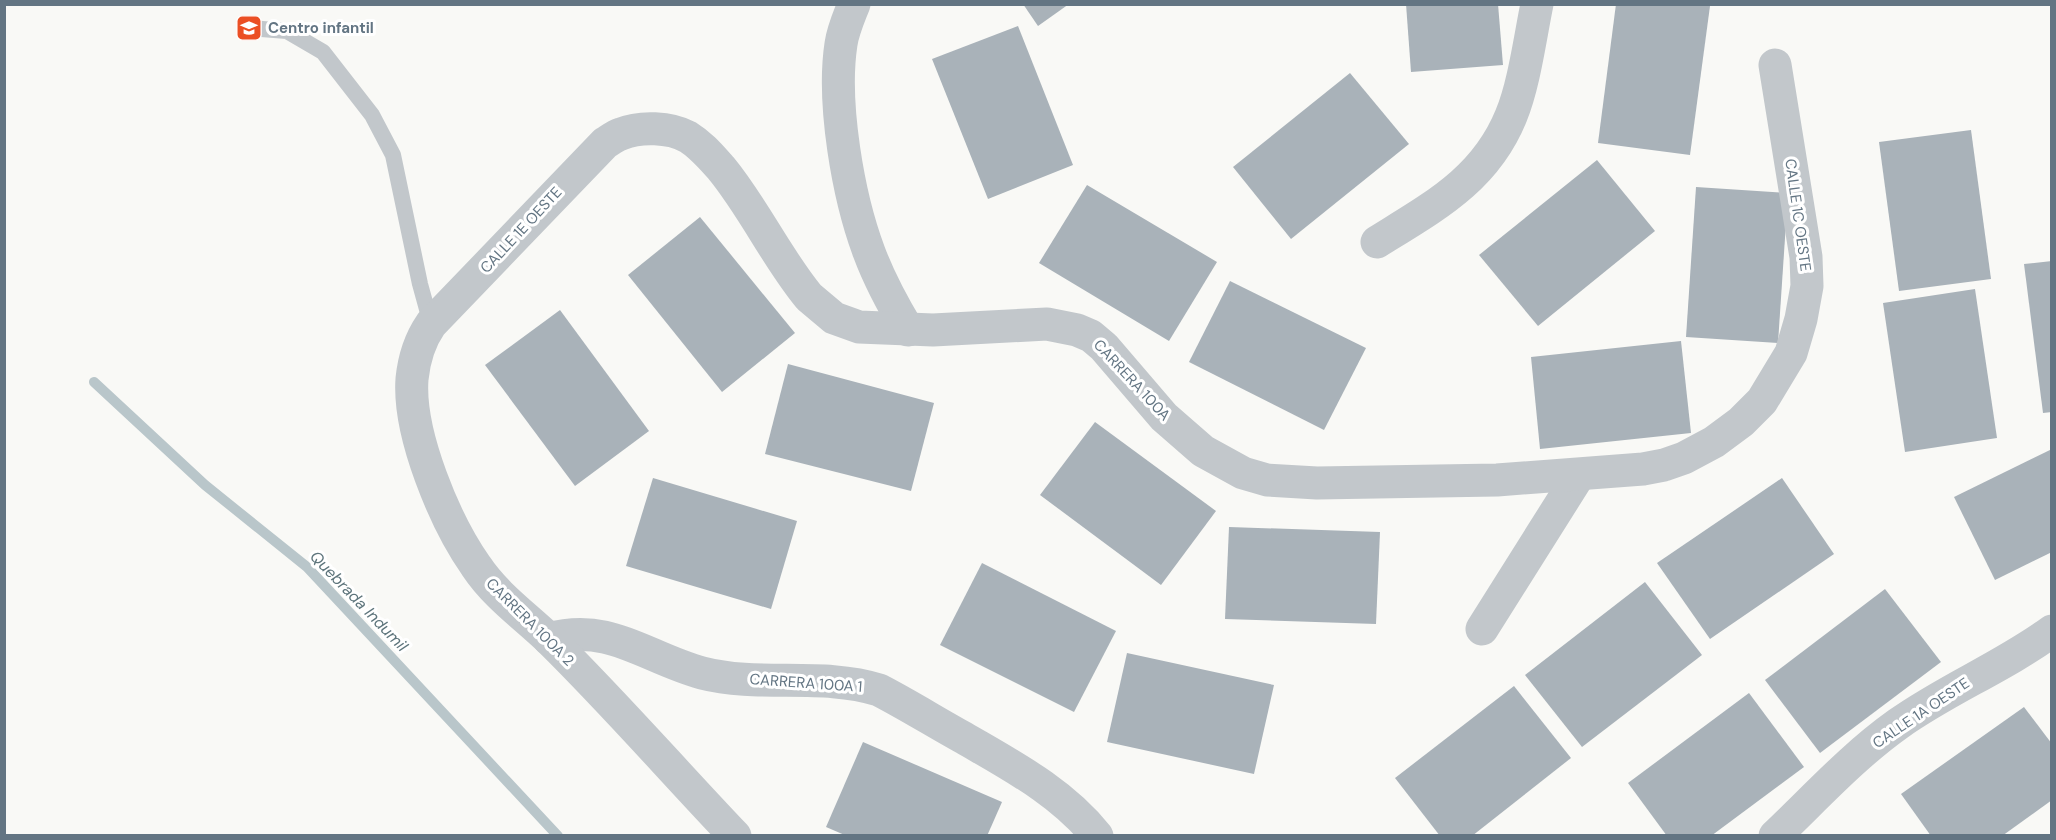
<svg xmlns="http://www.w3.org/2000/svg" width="2056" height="840" font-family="'DM Sans',sans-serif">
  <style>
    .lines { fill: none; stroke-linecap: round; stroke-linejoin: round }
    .stream { stroke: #b9c6ca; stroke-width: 10 }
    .building { fill: #a9b2b9 }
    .lane { stroke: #c2c7cb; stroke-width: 16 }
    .street { stroke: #c2c7cb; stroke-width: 33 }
    .labels { text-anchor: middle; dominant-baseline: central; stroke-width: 6; stroke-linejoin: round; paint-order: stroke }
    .poi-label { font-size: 15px; font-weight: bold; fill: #637583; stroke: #fff; text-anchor: start }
    .street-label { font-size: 15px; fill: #637583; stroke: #fff }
    .water-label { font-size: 16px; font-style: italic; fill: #5e757c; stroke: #fff }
  </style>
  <rect width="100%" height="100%" fill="#f9f9f6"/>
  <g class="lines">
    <polyline class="stream" points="94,382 205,485 307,567 558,836"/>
  </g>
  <g class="building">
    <polygon points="1023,4 1069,4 1038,26"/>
    <polygon points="1406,4 1498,4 1503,65 1411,72"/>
    <polygon points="1616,4 1710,6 1690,155 1598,143"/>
    <polygon points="1018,26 1073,165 988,199 932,59"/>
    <polygon points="1350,73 1409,144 1291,239 1233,167"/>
    <polygon points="1971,130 1991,279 1899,291 1879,142"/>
    <polygon points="1597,160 1655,231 1538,326 1479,255"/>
    <polygon points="1087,185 1217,262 1169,341 1039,263"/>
    <polygon points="1696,187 1788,193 1778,343 1686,337"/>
    <polygon points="700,217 795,333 722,392 628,275"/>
    <polygon points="2052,261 2052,412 2043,413 2024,264"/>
    <polygon points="1230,281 1366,348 1324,430 1189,362"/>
    <polygon points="1975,289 1997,438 1905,452 1883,303"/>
    <polygon points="560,310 649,431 575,486 485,365"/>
    <polygon points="1681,341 1691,433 1540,449 1531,357"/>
    <polygon points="788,364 934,403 911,491 765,454"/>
    <polygon points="1095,422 1216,511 1161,585 1040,495"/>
    <polygon points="2052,449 2052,552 1995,580 1954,497"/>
    <polygon points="653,478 797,521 771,609 626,566"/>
    <polygon points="1782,478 1834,554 1710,639 1657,563"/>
    <polygon points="1229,527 1380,532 1376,624 1225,619"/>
    <polygon points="982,563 1116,631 1074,712 940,645"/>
    <polygon points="1645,582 1702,655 1582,747 1525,675"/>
    <polygon points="1885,589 1941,662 1820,753 1765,680"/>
    <polygon points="1127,653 1274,685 1254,774 1107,742"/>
    <polygon points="1514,686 1571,758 1472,836 1440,836 1395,778"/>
    <polygon points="1749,693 1804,767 1711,836 1667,836 1628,783"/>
    <polygon points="2024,707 2052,744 2052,800 2002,836 1931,836 1901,794"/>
    <polygon points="863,742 1002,802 987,836 847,836 826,827"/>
  </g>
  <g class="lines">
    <polyline class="lane" points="249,28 287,31 323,52 372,115 393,155 420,284 431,324"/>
    <g class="street">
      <path d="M854,4c-5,13 -11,26 -13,40 -9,59 7,152 28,208 10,27 24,53 39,78"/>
      <path d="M1377,242c56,-35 108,-62 134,-126 13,-31 19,-78 26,-112"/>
      <polyline points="1482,629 1579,475"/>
      <path d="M549,639c61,-17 97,19 153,34 58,15 120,-1 177,17 29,15 56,32 85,48 48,28 98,54 133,98"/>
      <path d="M735,836c-62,-65 -121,-133 -185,-196 -25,-24 -54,-44 -74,-74 -31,-44 -68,-132 -64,-187 2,-20 8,-39 19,-55l174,-181c5,-3 10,-7 16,-9 19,-8 49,-7 67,3 13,8 23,20 33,31 33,40 55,89 88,129l25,21 25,9 74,3 114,-6 30,6 14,6 13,11 60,70 39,34 40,22 24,7 50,3 180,-3 146,-11 21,-4 20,-7 30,-16 27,-20 21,-21 29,-48 10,-34 6,-33 -1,-29 -31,-192"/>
      <path d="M1775,836c40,-38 78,-80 123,-112 49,-35 105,-57 154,-93"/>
    </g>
  </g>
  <defs>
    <g id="school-square" transform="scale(1.35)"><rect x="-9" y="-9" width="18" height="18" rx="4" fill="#eb4f24" stroke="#fff"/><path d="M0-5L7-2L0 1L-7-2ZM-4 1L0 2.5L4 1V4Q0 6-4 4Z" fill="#fff"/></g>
  </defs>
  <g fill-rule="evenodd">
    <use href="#school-square" x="249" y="28"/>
  </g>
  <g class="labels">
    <g class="poi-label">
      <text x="268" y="28">Centro infantil</text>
    </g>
    <g class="street-label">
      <text transform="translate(1798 215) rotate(82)">CALLE 1C OESTE</text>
      <text transform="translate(521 230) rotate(-47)">CALLE 1E OESTE</text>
      <text transform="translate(1132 380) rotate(47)">CARRERA 100A</text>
      <text transform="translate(530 622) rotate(45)">CARRERA 100A 2</text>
      <text transform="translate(806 683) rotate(4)">CARRERA 100A 1</text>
      <text transform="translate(1921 713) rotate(-34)">CALLE 1A OESTE</text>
    </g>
    <g class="water-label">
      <text transform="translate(359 601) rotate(46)">Quebrada Indumil</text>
    </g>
  </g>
  <rect width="2056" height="840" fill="none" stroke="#637583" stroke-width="12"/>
</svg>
